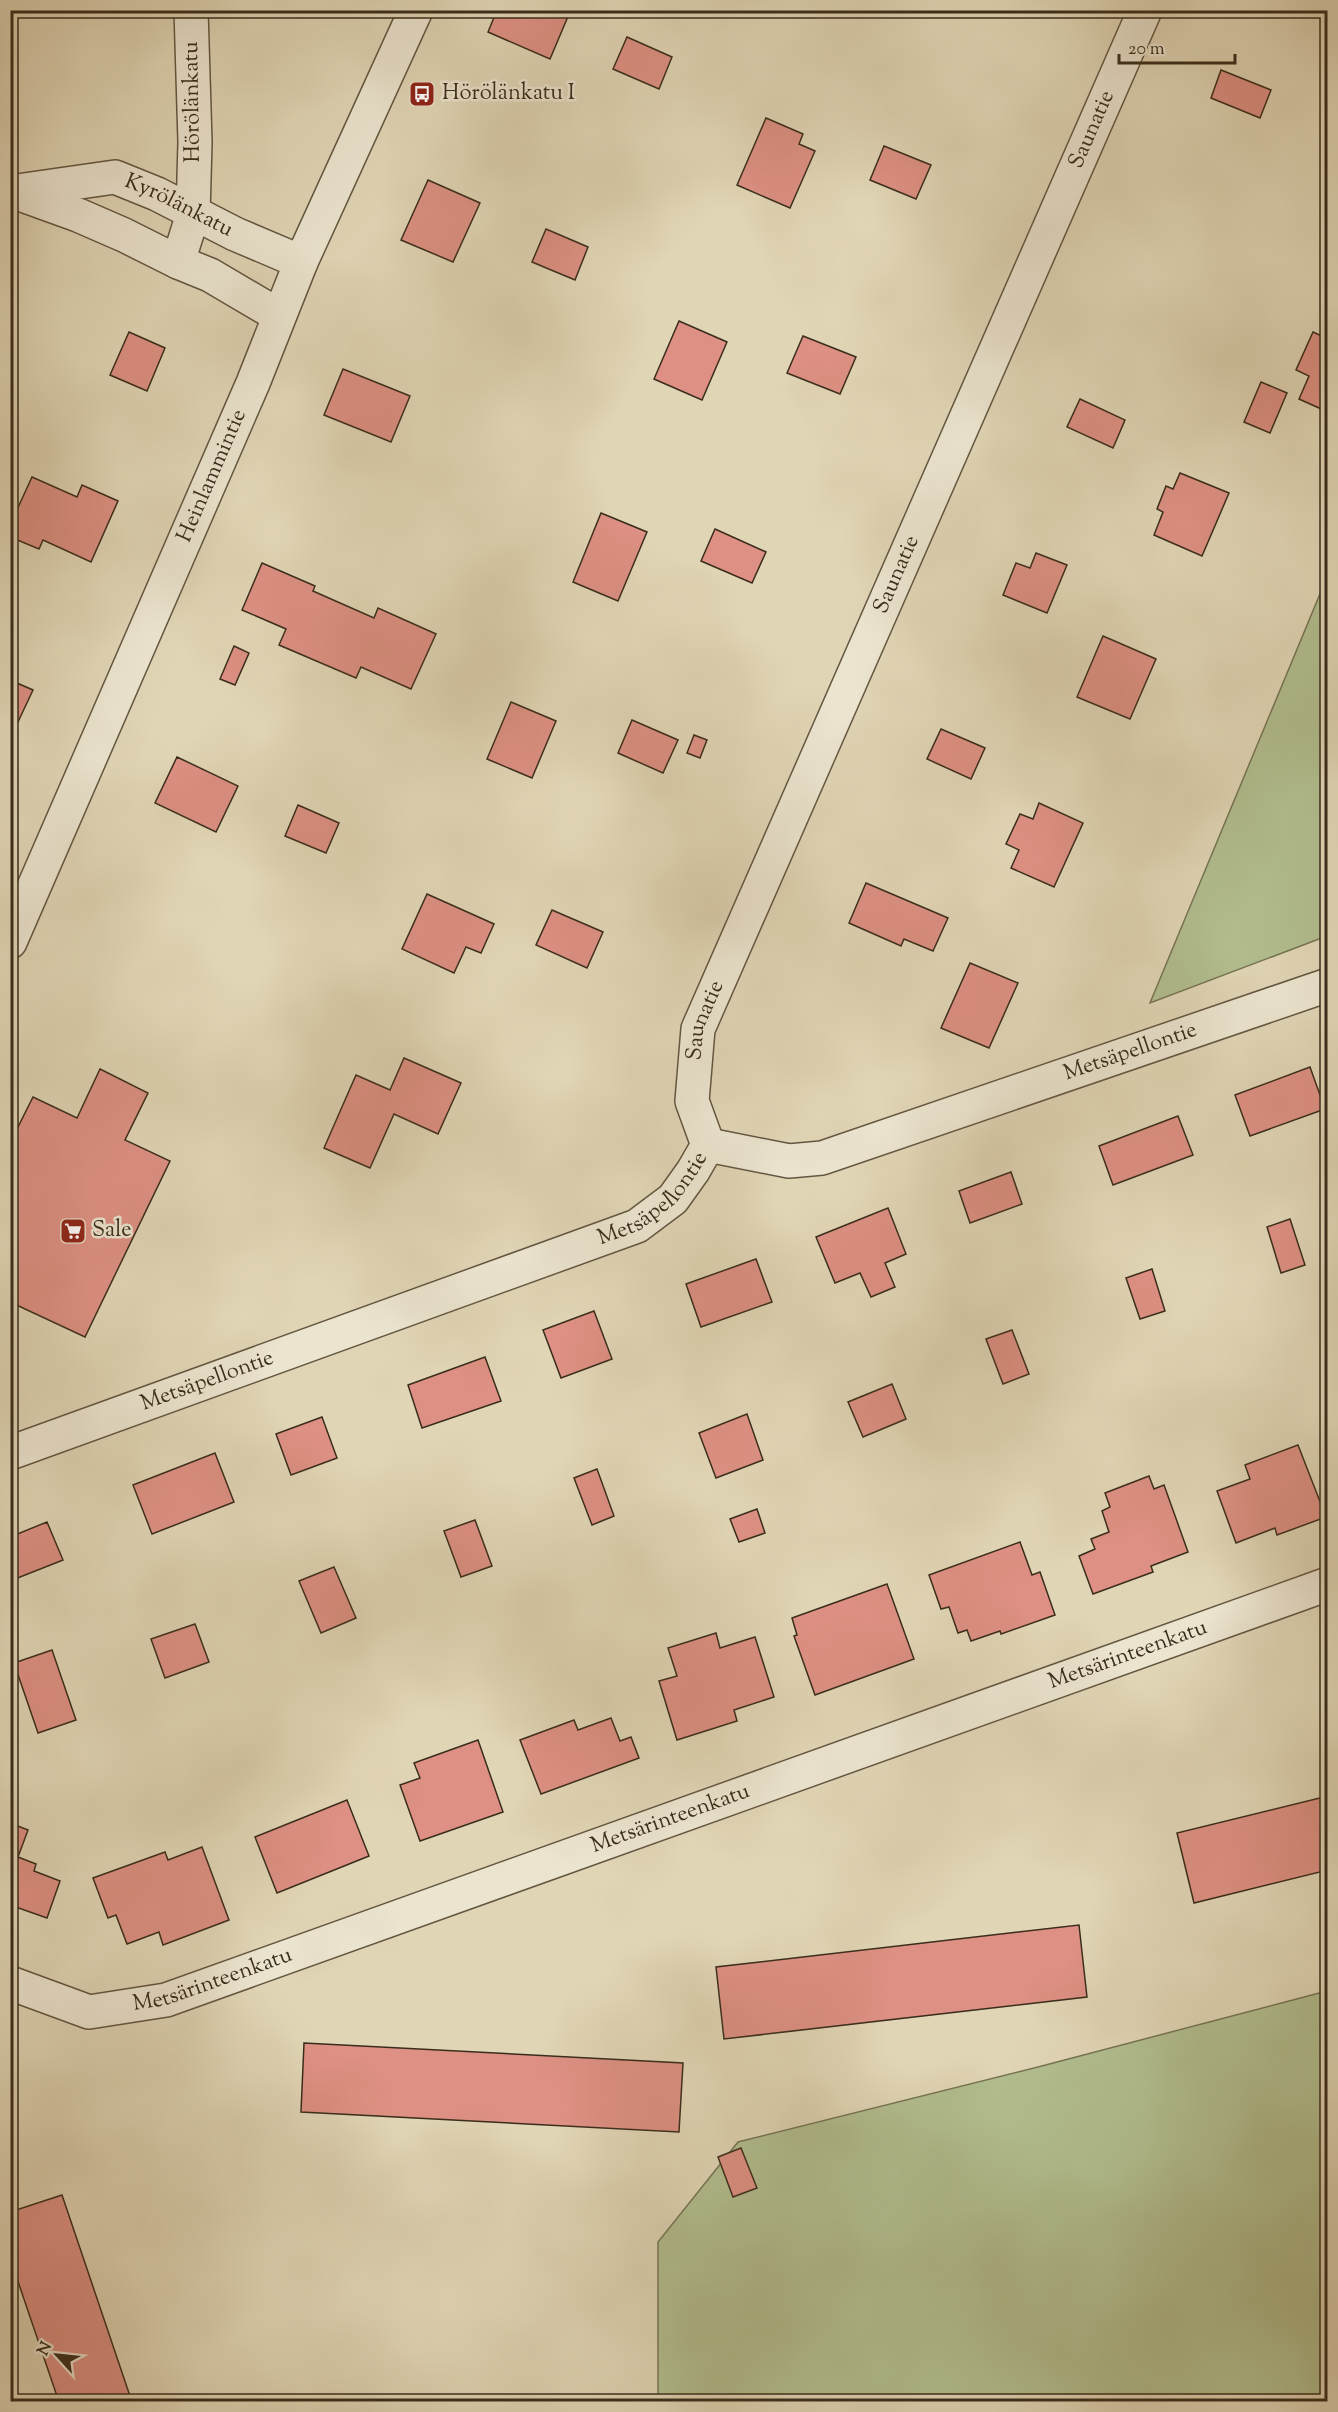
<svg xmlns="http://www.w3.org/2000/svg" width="1338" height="2412" font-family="'Sorts Mill Goudy',serif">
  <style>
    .green { fill: #b1bd8e; stroke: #767555; stroke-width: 1.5 }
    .building { fill: #dd9083; stroke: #3a2d1c; stroke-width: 1.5 }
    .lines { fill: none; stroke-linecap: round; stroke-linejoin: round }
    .minor-casing { stroke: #645742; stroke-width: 36 }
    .tertiary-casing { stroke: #645742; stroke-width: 36 }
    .minor { stroke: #ebe4cf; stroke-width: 33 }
    .tertiary { stroke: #ebe4cf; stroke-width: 33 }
    .labels { text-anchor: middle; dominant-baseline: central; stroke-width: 5; stroke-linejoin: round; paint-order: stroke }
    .poi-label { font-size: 22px; fill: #3a2d1c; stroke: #ebe4cf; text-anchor: start }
    .street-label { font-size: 22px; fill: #3a2d1c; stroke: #ebe4cf }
  </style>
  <rect width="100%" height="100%" fill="#e0d5b5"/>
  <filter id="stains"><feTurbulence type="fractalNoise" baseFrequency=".00333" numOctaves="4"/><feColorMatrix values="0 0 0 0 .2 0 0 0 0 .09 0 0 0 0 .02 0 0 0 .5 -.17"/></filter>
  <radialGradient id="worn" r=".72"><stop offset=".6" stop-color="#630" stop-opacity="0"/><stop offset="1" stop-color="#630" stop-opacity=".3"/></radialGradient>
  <g class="green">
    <polygon points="1327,577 1327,936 1150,1003"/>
    <polygon points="1327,1991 1327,2401 658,2401 658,2242 738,2142 1038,2067"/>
  </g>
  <g class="building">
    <polygon points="497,10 562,10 569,14 550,59 488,32"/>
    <polygon points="627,37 672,57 659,89 613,69"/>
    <polygon points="1221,70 1271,90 1260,118 1211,98"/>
    <polygon points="766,118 803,134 799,144 815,151 790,208 737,185"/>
    <polygon points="884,146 931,165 916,199 870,180"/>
    <polygon points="428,180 480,203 453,262 401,240"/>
    <polygon points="546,229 588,247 575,280 532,262"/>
    <polygon points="679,321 727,342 702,400 654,379"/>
    <polygon points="129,332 165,348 147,391 110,375"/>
    <polygon points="1313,332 1328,339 1328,412 1299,399 1309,376 1296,370"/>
    <polygon points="803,336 856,357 840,394 787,373"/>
    <polygon points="343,369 410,396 391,442 324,415"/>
    <polygon points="1261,382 1287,393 1270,433 1244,422"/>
    <polygon points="1080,399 1125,420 1113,448 1067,427"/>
    <polygon points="1180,473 1229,493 1202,556 1154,535 1163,512 1157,509 1166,486 1173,489"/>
    <polygon points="32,477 77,497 82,485 118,501 91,562 43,540 39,549 10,537 10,525"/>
    <polygon points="601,513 647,532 618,601 573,582"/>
    <polygon points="715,529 766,552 752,583 701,561"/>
    <polygon points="1036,553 1067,565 1047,613 1003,595 1016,563 1030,568"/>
    <polygon points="262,563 315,586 313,591 374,618 378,608 436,634 411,689 361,667 356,678 279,645 286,629 242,610"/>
    <polygon points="1103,636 1156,659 1130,719 1077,697"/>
    <polygon points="234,646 249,653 235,685 220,679"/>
    <polygon points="10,680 33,690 10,739"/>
    <polygon points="511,702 556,721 532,778 487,759"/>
    <polygon points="632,720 678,740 663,773 618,753"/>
    <polygon points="941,729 985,748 971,779 927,759"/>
    <polygon points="694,735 707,740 700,758 687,753"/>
    <polygon points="177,757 238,786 216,832 155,803"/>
    <polygon points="1039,803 1083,823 1054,887 1011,868 1019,850 1006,844 1020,814 1033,819"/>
    <polygon points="298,805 339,823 326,853 285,836"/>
    <polygon points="866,883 948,918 933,951 904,939 901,946 849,923"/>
    <polygon points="427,894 494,924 481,953 466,947 454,973 402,949"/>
    <polygon points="552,910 603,932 587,968 536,945"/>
    <polygon points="970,963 1018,983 989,1048 941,1028"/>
    <polygon points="404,1058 461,1083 438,1134 394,1114 370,1168 324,1148 356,1075 390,1090"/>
    <polygon points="1310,1067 1325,1109 1250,1136 1235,1095"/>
    <polygon points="100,1069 148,1093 125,1140 170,1161 85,1337 10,1302 10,1143 33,1097 77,1118"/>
    <polygon points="1178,1116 1193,1155 1113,1185 1099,1146"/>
    <polygon points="1011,1172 1022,1204 970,1223 959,1191"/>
    <polygon points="888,1208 906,1254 885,1263 895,1287 871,1297 860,1273 835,1283 816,1237"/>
    <polygon points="1290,1219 1305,1265 1281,1273 1267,1227"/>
    <polygon points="756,1259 772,1302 701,1327 686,1284"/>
    <polygon points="1152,1269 1165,1311 1140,1319 1126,1278"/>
    <polygon points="594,1311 612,1359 561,1378 543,1330"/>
    <polygon points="1012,1330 1029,1374 1003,1384 986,1339"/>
    <polygon points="485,1357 501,1401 422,1428 408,1385"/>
    <polygon points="892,1384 906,1419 863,1437 848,1402"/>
    <polygon points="747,1414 763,1460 716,1478 699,1433"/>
    <polygon points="322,1417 337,1458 291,1475 276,1434"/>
    <polygon points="1298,1445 1326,1517 1277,1535 1275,1528 1236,1543 1217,1491 1250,1479 1245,1465"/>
    <polygon points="215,1453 234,1502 152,1534 133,1485"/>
    <polygon points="597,1469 614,1516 592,1525 574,1478"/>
    <polygon points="1149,1476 1154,1489 1164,1485 1188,1552 1151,1566 1153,1572 1093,1594 1079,1556 1095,1549 1091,1539 1109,1532 1102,1511 1110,1507 1105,1493"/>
    <polygon points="757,1509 765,1533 739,1542 730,1519"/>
    <polygon points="475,1520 492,1566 461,1577 444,1531"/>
    <polygon points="47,1522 63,1560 15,1579 10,1567 10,1537"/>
    <polygon points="1020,1542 1032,1575 1040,1572 1055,1615 1001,1634 1000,1631 971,1641 967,1630 958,1633 949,1607 941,1609 929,1575"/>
    <polygon points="334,1567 356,1618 321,1633 299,1581"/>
    <polygon points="887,1584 914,1659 815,1695 794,1636 797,1635 792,1618"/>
    <polygon points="195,1624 209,1662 165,1678 151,1639"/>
    <polygon points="716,1633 720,1648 755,1637 774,1697 734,1710 737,1721 677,1740 659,1681 677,1676 668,1648"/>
    <polygon points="52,1650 76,1720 38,1733 14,1663"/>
    <polygon points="611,1718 620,1741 631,1737 639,1758 541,1794 520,1740 574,1720 578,1730"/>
    <polygon points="478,1740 503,1812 420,1841 400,1785 420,1778 414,1763"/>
    <polygon points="1328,1796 1328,1870 1194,1903 1177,1833"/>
    <polygon points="347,1800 369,1856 277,1893 255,1837"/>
    <polygon points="10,1823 28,1830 18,1857 36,1864 34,1871 60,1881 47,1918 10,1905"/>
    <polygon points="202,1847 229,1920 163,1945 159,1932 127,1944 116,1915 108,1918 93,1878 165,1852 168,1860"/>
    <polygon points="1079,1925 1087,1997 724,2039 716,1967"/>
    <polygon points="304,2043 683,2063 679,2132 301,2112"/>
    <polygon points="741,2148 757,2188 733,2197 718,2157"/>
    <polygon points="62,2195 132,2402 59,2402 10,2258 10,2212"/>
  </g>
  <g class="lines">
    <g class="minor-casing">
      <g id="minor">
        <path id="s1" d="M10,192l105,-15 42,17 78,40 66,28"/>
        <polyline points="17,193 78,215 124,235 178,262 210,275 278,315"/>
        <polyline points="178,262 193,214 195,142 191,10"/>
        <path id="s2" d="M708,1145l-16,-44 6,-72 447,-1019"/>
        <path id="s3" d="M10,1983l79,29 77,-12 1162,-416"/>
      </g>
    </g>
    <g class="tertiary-casing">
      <g id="tertiary">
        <path id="s4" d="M10,942l243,-559 48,-121 115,-252"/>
        <path id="s5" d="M10,1453l627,-227 36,-27 20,-28 15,-26 81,16 33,-3 506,-173"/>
      </g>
    </g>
    <use href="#minor" class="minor"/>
    <use href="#tertiary" class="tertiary"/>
  </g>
  <defs>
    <g id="bus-square" transform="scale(1.35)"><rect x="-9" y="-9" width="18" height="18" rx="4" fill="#8f2418" stroke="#ebe4cf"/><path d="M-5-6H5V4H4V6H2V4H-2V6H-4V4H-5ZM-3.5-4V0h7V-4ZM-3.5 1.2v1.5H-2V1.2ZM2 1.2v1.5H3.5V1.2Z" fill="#fff"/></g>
    <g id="supermarket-square" transform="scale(1.35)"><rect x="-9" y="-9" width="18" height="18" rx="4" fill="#8f2418" stroke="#ebe4cf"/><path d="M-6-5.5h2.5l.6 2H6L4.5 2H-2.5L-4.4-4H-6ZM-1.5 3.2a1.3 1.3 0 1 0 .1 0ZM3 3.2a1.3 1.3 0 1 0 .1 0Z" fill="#fff"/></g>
  </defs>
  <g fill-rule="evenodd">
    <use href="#bus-square" x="422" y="94"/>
    <use href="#supermarket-square" x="73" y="1231"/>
  </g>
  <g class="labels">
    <g class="poi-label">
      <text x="442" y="94">Hörölänkatu I</text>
      <text x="92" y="1231">Sale</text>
    </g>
    <g class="street-label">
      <text transform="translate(193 102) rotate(-91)">Hörölänkatu</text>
      <text stroke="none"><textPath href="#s2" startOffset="1101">Saunatie</textPath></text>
      <text stroke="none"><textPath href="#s1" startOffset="176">Kyrölänkatu</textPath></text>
      <text stroke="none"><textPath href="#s4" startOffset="508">Heinlammintie</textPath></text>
      <text stroke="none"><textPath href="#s2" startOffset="615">Saunatie</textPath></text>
      <text stroke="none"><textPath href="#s2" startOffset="129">Saunatie</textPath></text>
      <text stroke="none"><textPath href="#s5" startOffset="1218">Metsäpellontie</textPath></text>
      <text stroke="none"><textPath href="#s5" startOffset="696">Metsäpellontie</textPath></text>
      <text stroke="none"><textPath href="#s5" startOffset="210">Metsäpellontie</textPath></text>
      <text stroke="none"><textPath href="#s3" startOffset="1184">Metsärinteenkatu</textPath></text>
      <text stroke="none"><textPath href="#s3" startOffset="698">Metsärinteenkatu</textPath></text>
      <text stroke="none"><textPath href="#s3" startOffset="212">Metsärinteenkatu</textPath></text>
    </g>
  </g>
  <rect width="1338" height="2412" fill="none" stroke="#e0d5b5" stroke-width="36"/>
  <rect x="12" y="12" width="1314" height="2388" fill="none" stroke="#3a2d1c" stroke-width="3"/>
  <rect x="18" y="18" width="1302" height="2376" fill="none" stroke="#3a2d1c" stroke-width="1.5"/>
  <g transform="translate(57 2355) rotate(297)" stroke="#ebe4cf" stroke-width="4.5" paint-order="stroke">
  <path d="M0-4.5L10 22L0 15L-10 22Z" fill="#3a2d1c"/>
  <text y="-9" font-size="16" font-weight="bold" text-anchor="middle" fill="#3a2d1c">N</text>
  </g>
  <path d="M1119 54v9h116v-9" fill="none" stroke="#3a2d1c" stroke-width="3"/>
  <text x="1128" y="54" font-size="18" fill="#3a2d1c" stroke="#ebe4cf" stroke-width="4.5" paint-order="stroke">20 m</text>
  <rect width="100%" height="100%" filter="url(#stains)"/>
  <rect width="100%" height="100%" fill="url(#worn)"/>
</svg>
